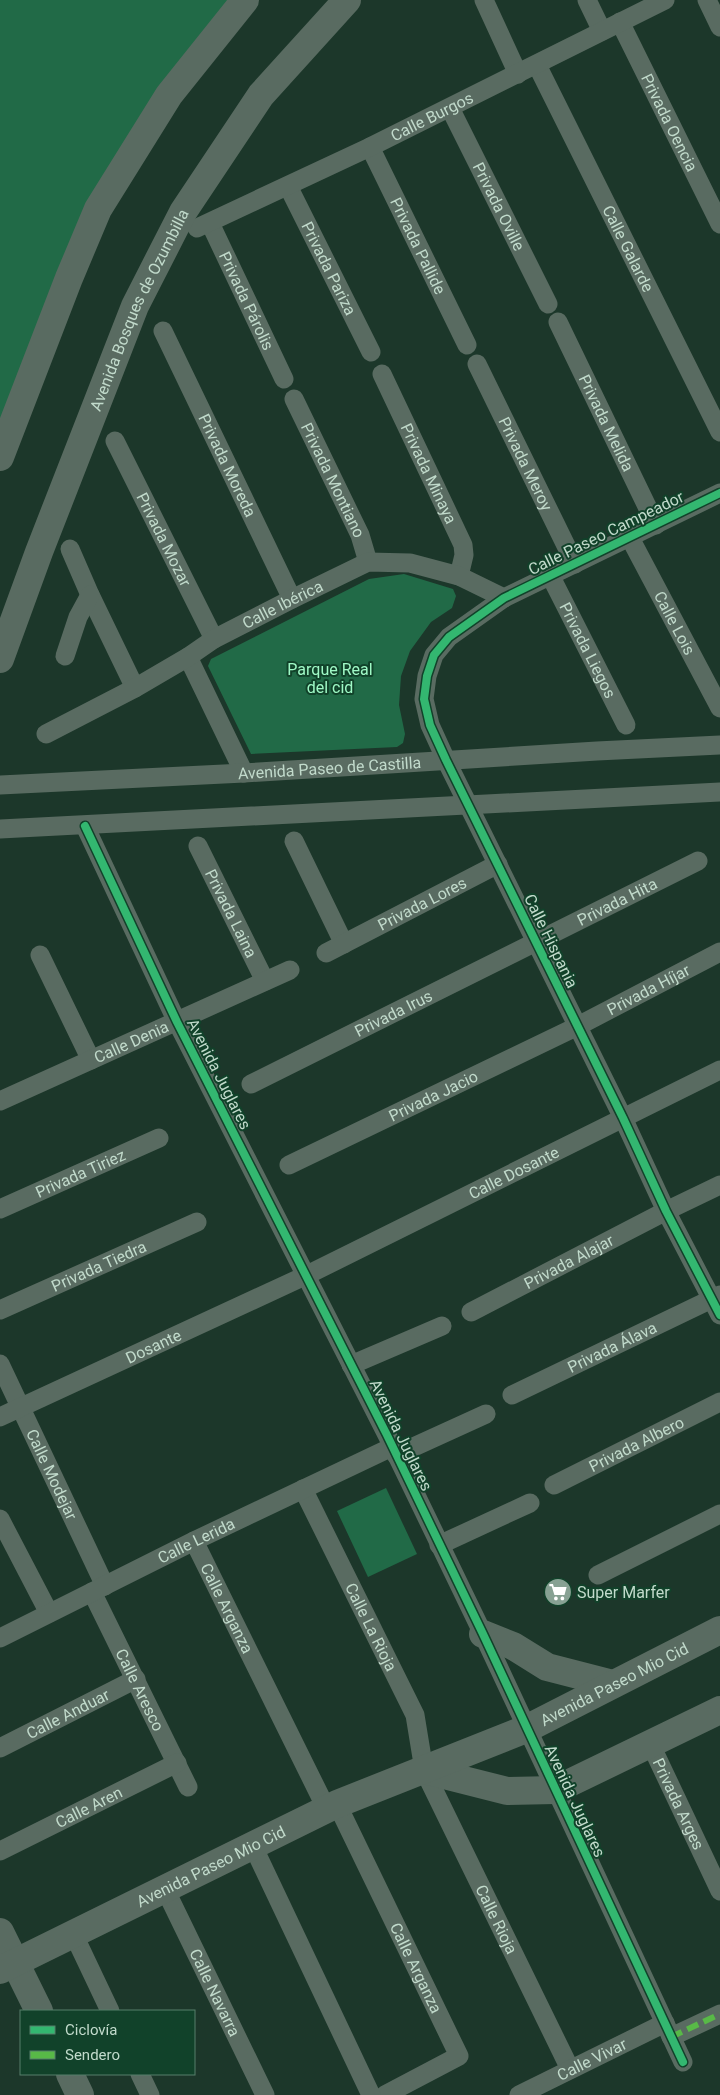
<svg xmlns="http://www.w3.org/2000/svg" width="720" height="2095" font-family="Roboto,sans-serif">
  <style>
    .green { fill: #216a47 }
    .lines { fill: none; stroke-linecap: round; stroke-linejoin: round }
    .street { stroke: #596b61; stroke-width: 19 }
    .secondary { stroke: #596b61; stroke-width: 28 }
    .quiet { stroke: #58b947; stroke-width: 6; stroke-dasharray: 12 6; stroke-linecap: butt }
    .cycleway-casing { stroke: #11422a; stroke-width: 11 }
    .cycleway { stroke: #33b770; stroke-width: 8 }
    .labels { text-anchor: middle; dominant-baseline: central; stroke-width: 4; stroke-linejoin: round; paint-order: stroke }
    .street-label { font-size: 16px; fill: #c1dacb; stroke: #11422a }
    .park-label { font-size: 16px; fill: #9ff9c6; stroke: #11422a }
    .poi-label { font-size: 16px; fill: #c1dacb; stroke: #11422a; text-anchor: start }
  </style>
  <rect width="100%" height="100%" fill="#1c372a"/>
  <g class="green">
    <polygon points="0,0 233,0 202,33 0,426"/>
    <polygon points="404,574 453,589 456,596 452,608 431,622 410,651 401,676 399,705 405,734 403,743 397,747 251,754 208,666 211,659 369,579"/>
    <polygon points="386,1488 417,1554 368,1577 337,1511"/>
  </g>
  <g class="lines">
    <g class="street">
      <polyline points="484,0 518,74"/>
      <polyline points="587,0 602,31"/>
      <polyline points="707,0 720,27"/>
      <path id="s1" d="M620,22l100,202"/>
      <path id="s2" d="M537,65l183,367"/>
      <path id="s3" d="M450,108l98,196"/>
      <path id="s4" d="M370,147l97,198"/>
      <path id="s5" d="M288,186l83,166"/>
      <path id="s6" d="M210,223l74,156"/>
      <path id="s7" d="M197,228l173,-81 295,-147"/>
      <path id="s8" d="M558,322l98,203"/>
      <path id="s9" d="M163,331l129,268"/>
      <path id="s10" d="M477,364l98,200"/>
      <path id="s11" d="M382,374l81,171 1,10 -5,21"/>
      <path id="s12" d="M294,399l66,136 8,27"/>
      <path id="s13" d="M115,441l99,198"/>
      <polyline points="720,493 504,598 449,637 434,655 427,676 424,699 430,725 446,760 623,1118 666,1211 720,1315"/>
      <path id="s14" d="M630,538l90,170"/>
      <polyline points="70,549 90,595 135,688"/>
      <path id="s15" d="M551,577l75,148"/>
      <polyline points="65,656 78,617 90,595"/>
      <polyline points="188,657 244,773"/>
      <path id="s16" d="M46,734l89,-46 53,-31 26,-18 78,-40 76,-37 42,1 49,13 45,22"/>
      <path id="s17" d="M0,785l244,-12 353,-22 123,-6"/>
      <polyline points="85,826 177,1022 387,1435 483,1634 683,2062"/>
      <polyline points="0,829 720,792"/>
      <polyline points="294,841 344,944"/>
      <path id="s18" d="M198,846l67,135"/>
      <path id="s19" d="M326,953l172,-89"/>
      <polyline points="40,955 91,1060"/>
      <path id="s20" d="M251,1084l447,-223"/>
      <path id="s21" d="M0,1101l290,-131"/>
      <path id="s22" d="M289,1165l289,-139 142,-74"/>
      <path id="s23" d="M0,1209l159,-71"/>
      <path id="s24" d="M0,1310l197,-88"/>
      <path id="s25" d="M471,1312l195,-101 54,-26"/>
      <path id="s26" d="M0,1364l105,222"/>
      <polyline points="351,1365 442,1326"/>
      <path id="s27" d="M512,1395l208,-100"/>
      <path id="s28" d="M0,1417l307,-142 413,-205"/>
      <polyline points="396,1455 486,1414"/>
      <path id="s29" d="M554,1485l166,-83"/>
      <path id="s30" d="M303,1489l112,226 9,55 146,299"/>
      <polyline points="0,1519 49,1613"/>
      <path id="s31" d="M194,1541l133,269"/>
      <polyline points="439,1545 530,1503"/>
      <polyline points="598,1575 720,1514"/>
      <path id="s32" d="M92,1592l96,195"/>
      <path id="s33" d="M0,1638l194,-97 198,-94"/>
      <path id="s34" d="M651,1745l69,146"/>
      <path id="s35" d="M0,1748l136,-69"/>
      <path id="s36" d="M337,1804l122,252 -74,39"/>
      <polyline points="253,1846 371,2095"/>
      <path id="s37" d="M0,1851l177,-88"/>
      <path id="s38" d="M165,1889l100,206"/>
      <polyline points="73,1933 110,2011"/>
      <polyline points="671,2037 720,2014"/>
      <polyline points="140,2074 150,2095"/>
      <path id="s39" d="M519,2095l146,-72"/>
    </g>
    <g class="secondary">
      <polyline points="0,457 69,278 98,209 169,95 245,0"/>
      <path id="s40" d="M0,659l39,-107 96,-246 48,-94 78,-117 86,-95"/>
      <polyline points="483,1634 513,1646 547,1667 613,1684"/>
      <polyline points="424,1770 507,1791 555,1790 720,1710"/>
      <polyline points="0,1932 39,2011"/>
      <path id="s41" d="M0,1970l337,-166 189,-75 194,-99"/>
      <polyline points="70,2074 80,2095"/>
    </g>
    <polyline class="quiet" points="671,2037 720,2014"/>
    <g class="cycleway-casing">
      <g id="cycleway">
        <polyline points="720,493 504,598 449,637 434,655 427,676 424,699 430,725 446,760 623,1118 666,1211 720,1315"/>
        <polyline points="85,826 177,1022 387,1435 483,1634 683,2062"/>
      </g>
    </g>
    <use href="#cycleway" class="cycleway"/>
  </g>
  <defs>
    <g id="supermarket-disc" transform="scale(1.4375)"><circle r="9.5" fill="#87a193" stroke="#11422a"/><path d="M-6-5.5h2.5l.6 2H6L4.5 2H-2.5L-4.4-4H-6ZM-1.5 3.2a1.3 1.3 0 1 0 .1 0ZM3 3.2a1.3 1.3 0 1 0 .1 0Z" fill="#fff"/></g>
  </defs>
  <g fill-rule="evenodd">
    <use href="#supermarket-disc" x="558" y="1592"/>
  </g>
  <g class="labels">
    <g class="street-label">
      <text stroke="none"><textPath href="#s7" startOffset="260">Calle Burgos</textPath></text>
      <text stroke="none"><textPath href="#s1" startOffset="112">Privada Oencia</textPath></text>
      <text stroke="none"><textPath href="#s3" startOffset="110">Privada Oville</textPath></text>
      <text stroke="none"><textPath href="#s4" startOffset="110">Privada Pallide</textPath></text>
      <text stroke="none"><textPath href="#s2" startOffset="205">Calle Galarde</textPath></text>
      <text stroke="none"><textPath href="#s5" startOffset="92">Privada Pariza</textPath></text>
      <text stroke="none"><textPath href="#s6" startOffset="86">Privada Párolis</textPath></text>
      <text stroke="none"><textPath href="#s40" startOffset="376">Avenida Bosques de Ozumbilla</textPath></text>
      <text stroke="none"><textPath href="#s8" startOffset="112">Privada Melida</textPath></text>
      <text stroke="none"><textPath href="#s10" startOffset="111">Privada Meroy</textPath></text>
      <text stroke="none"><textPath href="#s9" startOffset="149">Privada Moreda</textPath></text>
      <text stroke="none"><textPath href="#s11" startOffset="110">Privada Minaya</textPath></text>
      <text stroke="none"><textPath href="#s12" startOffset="90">Privada Montiano</textPath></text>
      <text transform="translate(606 533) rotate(-26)">Calle Paseo Campeador</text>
      <text stroke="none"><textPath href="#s13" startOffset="110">Privada Mozar</textPath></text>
      <text stroke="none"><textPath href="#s16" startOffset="270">Calle Ibérica</textPath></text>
      <text stroke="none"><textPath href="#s14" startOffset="96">Calle Lois</textPath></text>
      <text stroke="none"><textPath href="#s15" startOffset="82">Privada Liegos</textPath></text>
      <text stroke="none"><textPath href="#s17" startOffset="330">Avenida Paseo de Castilla</textPath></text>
      <text stroke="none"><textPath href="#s20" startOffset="409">Privada Hita</textPath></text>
      <text stroke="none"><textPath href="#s19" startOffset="108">Privada Lores</textPath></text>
      <text stroke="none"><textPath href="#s18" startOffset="75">Privada Laina</textPath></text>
      <text transform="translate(551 941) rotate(64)">Calle Hispania</text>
      <text stroke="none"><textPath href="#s22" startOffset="400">Privada Híjar</textPath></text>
      <text stroke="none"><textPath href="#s20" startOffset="159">Privada Irus</textPath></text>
      <text stroke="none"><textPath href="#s21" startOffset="144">Calle Denia</textPath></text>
      <text transform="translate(219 1074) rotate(63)">Avenida Juglares</text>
      <text stroke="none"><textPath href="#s22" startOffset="160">Privada Jacio</textPath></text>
      <text stroke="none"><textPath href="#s23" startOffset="88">Privada Tiriez</textPath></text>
      <text stroke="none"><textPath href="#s28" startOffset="569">Calle Dosante</textPath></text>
      <text stroke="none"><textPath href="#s25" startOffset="110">Privada Alajar</textPath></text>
      <text stroke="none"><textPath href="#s24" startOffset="108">Privada Tiedra</textPath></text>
      <text stroke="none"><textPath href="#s28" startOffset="169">Dosante</textPath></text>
      <text stroke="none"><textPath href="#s27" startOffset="111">Privada Álava</textPath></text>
      <text transform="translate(401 1435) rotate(64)">Avenida Juglares</text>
      <text stroke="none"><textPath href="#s29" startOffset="92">Privada Albero</textPath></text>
      <text stroke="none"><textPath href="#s26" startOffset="122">Calle Modejar</textPath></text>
      <text stroke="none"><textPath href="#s33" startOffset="219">Calle Lerida</textPath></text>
      <text stroke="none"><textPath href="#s31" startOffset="75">Calle Arganza</textPath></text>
      <text stroke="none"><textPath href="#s30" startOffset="154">Calle La Rioja</textPath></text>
      <text stroke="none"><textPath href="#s41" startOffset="678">Avenida Paseo Mio Cid</textPath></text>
      <text stroke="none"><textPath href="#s32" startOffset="109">Calle Aresco</textPath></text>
      <text stroke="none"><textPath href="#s35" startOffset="76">Calle Anduar</textPath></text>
      <text transform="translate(575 1801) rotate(65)">Avenida Juglares</text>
      <text stroke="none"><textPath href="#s34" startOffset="65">Privada Arges</textPath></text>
      <text stroke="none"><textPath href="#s37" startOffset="99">Calle Aren</textPath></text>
      <text stroke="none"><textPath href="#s41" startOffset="235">Avenida Paseo Mio Cid</textPath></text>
      <text stroke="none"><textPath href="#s30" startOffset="474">Calle Rioja</textPath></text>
      <text stroke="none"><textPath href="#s36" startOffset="182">Calle Arganza</textPath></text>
      <text stroke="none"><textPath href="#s38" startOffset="115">Calle Navarra</textPath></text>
      <text stroke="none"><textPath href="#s39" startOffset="81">Calle Vivar</textPath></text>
    </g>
    <g class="park-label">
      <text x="330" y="669">Parque Real<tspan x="330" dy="18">del cid</tspan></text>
    </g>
    <g class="poi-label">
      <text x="577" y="1592">Super Marfer</text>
    </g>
  </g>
  <rect x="20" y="2010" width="175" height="65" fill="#11422a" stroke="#577f6a"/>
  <rect x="30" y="2026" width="25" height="8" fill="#33b770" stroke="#577f6a"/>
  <text x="65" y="2035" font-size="15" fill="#c1dacb">Ciclovía</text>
  <rect x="30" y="2051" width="25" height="8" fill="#58b947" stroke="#577f6a"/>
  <text x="65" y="2060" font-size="15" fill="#c1dacb">Sendero</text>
</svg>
